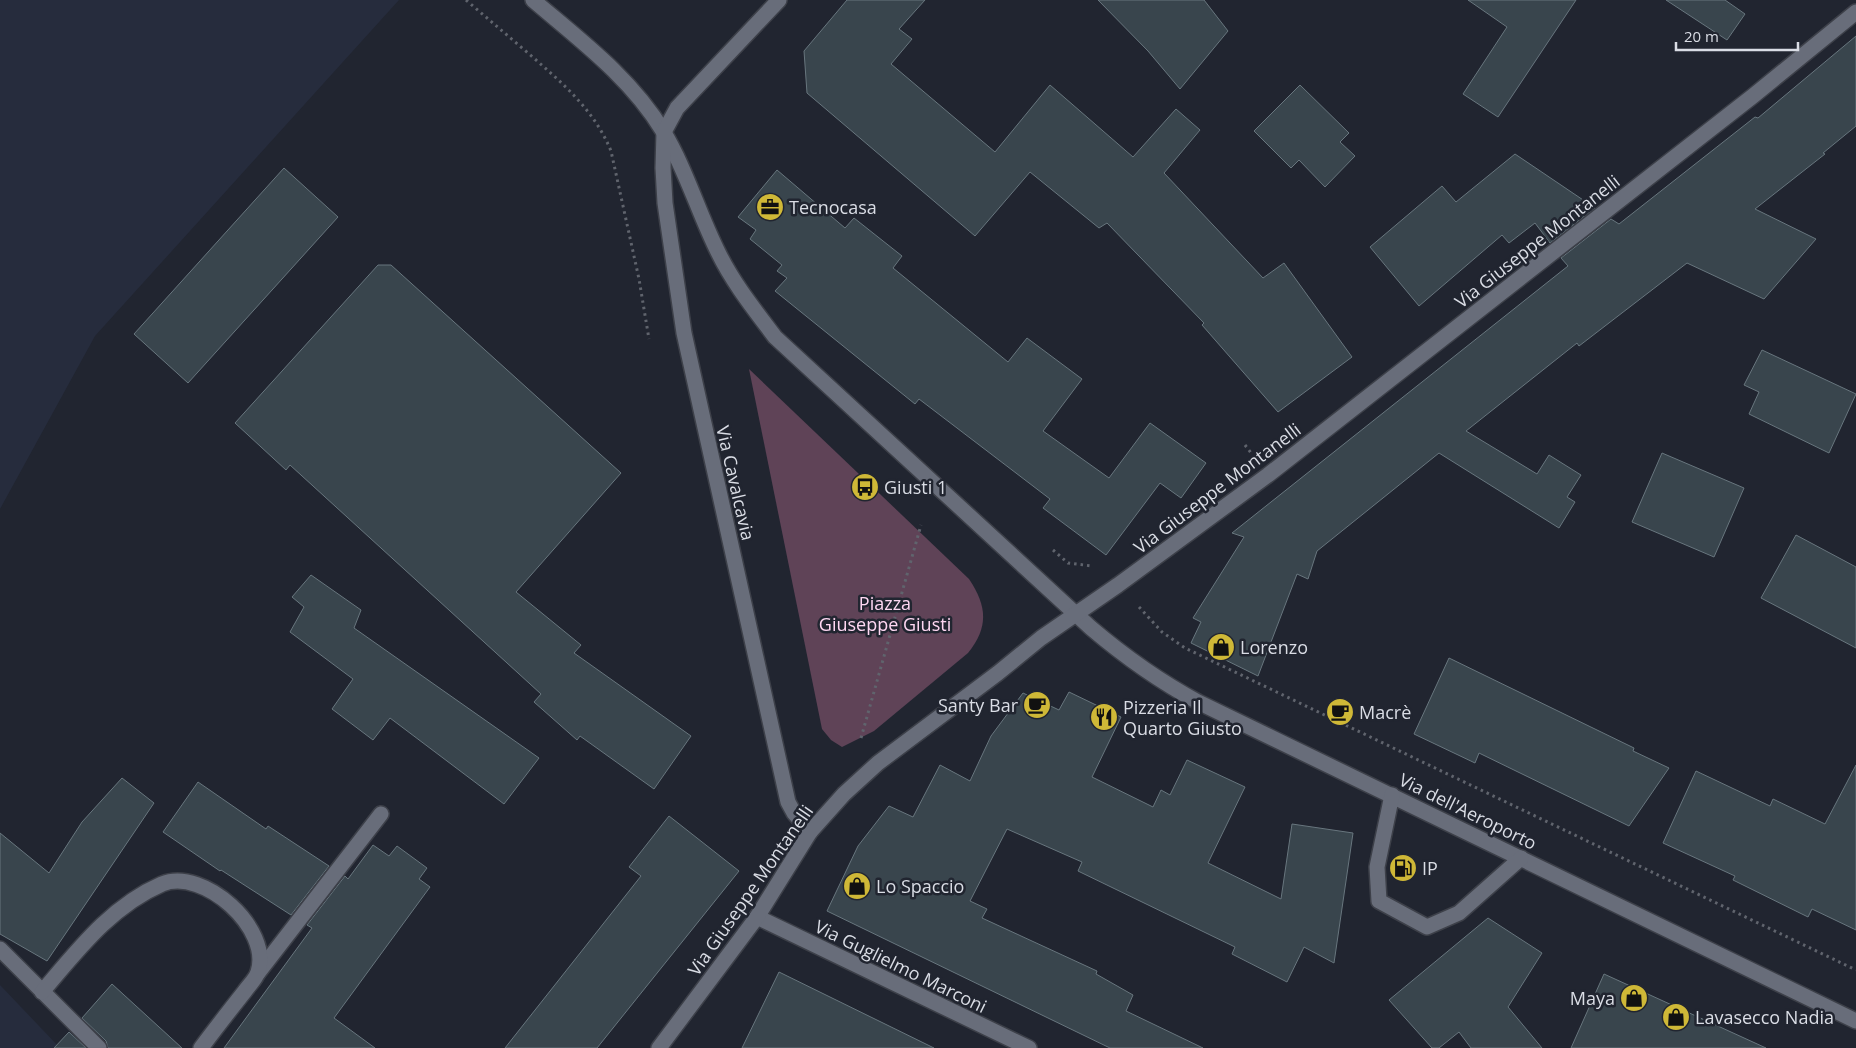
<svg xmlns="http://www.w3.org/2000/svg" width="1856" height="1048" font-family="'Open Sans',sans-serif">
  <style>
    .built { fill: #262c3d }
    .green { fill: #5f4357 }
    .building { fill: #39454d; stroke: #68767e }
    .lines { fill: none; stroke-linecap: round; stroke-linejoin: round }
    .minor-casing { stroke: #3d4049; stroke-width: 18 }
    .path { stroke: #60646d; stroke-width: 3; stroke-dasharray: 2.5 4; stroke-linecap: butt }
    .minor { stroke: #686d7a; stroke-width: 15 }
    .labels { text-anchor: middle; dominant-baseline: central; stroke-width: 5; stroke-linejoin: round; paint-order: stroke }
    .poi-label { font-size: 18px; fill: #dadde5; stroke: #212530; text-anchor: start }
    .street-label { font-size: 18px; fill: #dadde5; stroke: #212530 }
    .park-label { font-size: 18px; fill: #fed7f2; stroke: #212530 }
  </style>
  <rect width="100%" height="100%" fill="#212530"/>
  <g class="built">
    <polygon points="0,0 399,0 95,336 0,509"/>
    <polygon points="0,985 60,1048 0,1048"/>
  </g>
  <path class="green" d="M749,369l220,210c18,27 20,48 -1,74l-94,78 -32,16 -11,-7 -9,-11z"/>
  <g class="building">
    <polygon points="847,0 925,0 899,29 912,39 891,64 995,152 1050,85 1133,157 1176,109 1200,130 1164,173 1263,278 1284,263 1352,357 1278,412 1202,325 1204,323 1107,223 1099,228 1030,172 975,236 807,93 804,51"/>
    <polygon points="1098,0 1204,0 1228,31 1180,89 1148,51"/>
    <polygon points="1468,0 1576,0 1498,117 1463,94 1507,27"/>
    <polygon points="1666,0 1725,0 1745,14 1727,40"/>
    <polygon points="1856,36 1856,126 1823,153 1825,154 1755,209 1816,239 1764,299 1687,263 1579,346 1577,343 1466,431 1537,474 1549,455 1581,475 1567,497 1575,502 1559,528 1439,453 1317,551 1308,579 1297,574 1258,676 1191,643 1201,622 1193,618 1244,537 1232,533 1568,266 1561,258 1611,219 1619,224 1755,117 1758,118"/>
    <polygon points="1300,85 1349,133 1340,142 1355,156 1325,187 1299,160 1291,168 1254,131"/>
    <polygon points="1515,154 1595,208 1550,243 1535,223 1509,243 1502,235 1419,306 1370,247 1442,186 1456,202"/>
    <polygon points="284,168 338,217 188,383 134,334"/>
    <polygon points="777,170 845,228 854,218 902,256 893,268 1008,362 1027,338 1082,379 1043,431 1109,478 1150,423 1206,463 1181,498 1160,483 1106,555 1043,508 1050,499 919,399 915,404 775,291 787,278 777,271 782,265 750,239 756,230 738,217"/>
    <polygon points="378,265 391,265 621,473 516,592 581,645 574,653 691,736 654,789 580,736 577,740 534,702 541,694 290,465 286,470 235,423"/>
    <polygon points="1762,350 1856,394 1829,453 1749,414 1759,392 1744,385"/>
    <polygon points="1662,453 1744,488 1714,557 1632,522"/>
    <polygon points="1796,535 1856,567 1856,648 1761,598"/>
    <polygon points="311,575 361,610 354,628 539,758 504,804 390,718 373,740 332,709 353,679 290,632 304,607 292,597"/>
    <polygon points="1449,658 1634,748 1633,751 1669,768 1629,826 1479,753 1475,763 1414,734"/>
    <polygon points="1069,692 1121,717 1092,777 1153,807 1161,790 1170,795 1187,760 1245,787 1208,863 1281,899 1292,824 1353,833 1334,963 1304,947 1287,982 1232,954 1235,947 1078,871 1082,862 1007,829 970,901 987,909 982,918 1097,971 1096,974 1133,995 1126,1011 1203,1048 1110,1048 827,911 858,846 889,806 913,817 940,765 970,781 991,736 1023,693 1059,710"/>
    <polygon points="1856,765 1856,930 1812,909 1808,917 1733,880 1735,876 1663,843 1696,771 1770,806 1773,799 1825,824"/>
    <polygon points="122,778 154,803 47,961 0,934 0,833 49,873 82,822"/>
    <polygon points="198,782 266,829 268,826 329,866 291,915 221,870 220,871 163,832"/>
    <polygon points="669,816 739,871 597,1048 505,1048 641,876 629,867"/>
    <polygon points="373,845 389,856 397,846 427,868 419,879 430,887 334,1018 375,1048 224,1048 312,928 307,925 345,876 348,879"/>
    <polygon points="1488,918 1542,953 1508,1007 1542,1048 1471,1048 1459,1032 1439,1048 1432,1048 1389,1000"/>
    <polygon points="779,972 934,1048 742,1048"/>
    <polygon points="1604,974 1650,995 1766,1048 1571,1048"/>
    <polygon points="112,984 182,1048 108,1048 106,1041 82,1018"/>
    <polygon points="69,1032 86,1048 54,1048"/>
  </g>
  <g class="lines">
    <g class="minor-casing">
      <g id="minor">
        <path d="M533,0c47,40 98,78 130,131 23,38 35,81 55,121 15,31 36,57 57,85l316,291c33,28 68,53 107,74l658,319"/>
        <polyline points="779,0 677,108 664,132 663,168 665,203 684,333 788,802 794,813 810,832"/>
        <polyline points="1392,795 1377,867 1379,901 1427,927 1459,913 1521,858"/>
        <polyline points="757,917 1029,1048"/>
        <polyline points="0,949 99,1048"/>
        <polyline points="258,973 381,814"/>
        <path d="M42,992c35,-41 69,-86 120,-108 42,-17 110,45 96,88 -2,7 -9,13 -13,19 -15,19 -30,38 -44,57"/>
        <polyline points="659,1048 757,917 810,832 844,794 878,763 998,673 1041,638 1118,585 1268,475 1753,96 1856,12"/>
      </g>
    </g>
    <g class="path">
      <path d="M466,0c21,18 41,35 62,53 33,29 66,56 83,98l28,128 10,60"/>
      <polyline points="1245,445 1251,453"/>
      <polyline points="1053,550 1068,563 1092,566"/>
      <polyline points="1139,607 1162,632 1185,648 1856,970"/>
      <polyline points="861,738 921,525"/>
    </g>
    <use href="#minor" class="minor"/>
  </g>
  <defs>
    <g id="office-disc" transform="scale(1.4375)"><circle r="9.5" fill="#cfb837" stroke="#212530"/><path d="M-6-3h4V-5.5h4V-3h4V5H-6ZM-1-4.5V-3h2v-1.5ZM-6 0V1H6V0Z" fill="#111"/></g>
    <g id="bus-disc" transform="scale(1.4375)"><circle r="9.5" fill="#cfb837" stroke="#212530"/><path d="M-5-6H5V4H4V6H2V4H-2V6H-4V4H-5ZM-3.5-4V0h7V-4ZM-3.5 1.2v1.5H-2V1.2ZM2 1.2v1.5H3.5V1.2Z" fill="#111"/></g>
    <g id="shop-disc" transform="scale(1.4375)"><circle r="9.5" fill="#cfb837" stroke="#212530"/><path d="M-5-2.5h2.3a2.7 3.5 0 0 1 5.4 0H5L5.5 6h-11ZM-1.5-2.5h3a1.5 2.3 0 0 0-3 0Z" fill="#111"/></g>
    <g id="cafe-disc" transform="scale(1.4375)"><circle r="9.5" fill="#cfb837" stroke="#212530"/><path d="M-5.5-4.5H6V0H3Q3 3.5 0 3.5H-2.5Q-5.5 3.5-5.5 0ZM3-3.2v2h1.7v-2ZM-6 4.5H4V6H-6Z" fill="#111"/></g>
    <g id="restaurant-disc" transform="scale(1.4375)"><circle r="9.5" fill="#cfb837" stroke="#212530"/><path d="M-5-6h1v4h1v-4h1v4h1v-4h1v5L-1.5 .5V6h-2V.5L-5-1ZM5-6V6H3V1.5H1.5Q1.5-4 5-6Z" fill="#111"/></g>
    <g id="fuel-disc" transform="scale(1.4375)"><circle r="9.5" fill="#cfb837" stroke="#212530"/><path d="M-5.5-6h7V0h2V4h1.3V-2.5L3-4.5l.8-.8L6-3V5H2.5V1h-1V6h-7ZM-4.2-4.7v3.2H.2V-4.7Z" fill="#111"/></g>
  </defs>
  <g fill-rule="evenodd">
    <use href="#office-disc" x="770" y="207"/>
    <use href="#bus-disc" x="865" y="487"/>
    <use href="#shop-disc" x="1221" y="647"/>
    <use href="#cafe-disc" x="1037" y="705"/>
    <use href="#cafe-disc" x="1340" y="712"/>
    <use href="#restaurant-disc" x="1104" y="717"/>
    <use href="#fuel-disc" x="1403" y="868"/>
    <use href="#shop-disc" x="857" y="886"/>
    <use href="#shop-disc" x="1634" y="998"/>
    <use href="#shop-disc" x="1676" y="1017"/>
  </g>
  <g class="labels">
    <g class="poi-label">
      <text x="789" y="207">Tecnocasa</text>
      <text x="884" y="487">Giusti 1</text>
      <text x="1240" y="647">Lorenzo</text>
      <text x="1018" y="705" text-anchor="end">Santy Bar</text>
      <text x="1123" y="707">Pizzeria Il<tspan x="1123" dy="21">Quarto Giusto</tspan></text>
      <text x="1359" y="712">Macrè</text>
      <text x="1422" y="868">IP</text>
      <text x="876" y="886">Lo Spaccio</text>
      <text x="1615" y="998" text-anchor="end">Maya</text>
      <text x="1695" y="1017">Lavasecco Nadia</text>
    </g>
    <g class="street-label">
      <text transform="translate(1537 241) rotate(-38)">Via Giuseppe Montanelli</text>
      <text transform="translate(736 483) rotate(77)">Via Cavalcavia</text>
      <text transform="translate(1217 488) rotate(-37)">Via Giuseppe Montanelli</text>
      <text transform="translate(1468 811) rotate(26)">Via dell'Aeroporto</text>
      <text transform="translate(750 890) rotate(-55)">Via Giuseppe Montanelli</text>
      <text transform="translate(901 966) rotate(26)">Via Guglielmo Marconi</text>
    </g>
    <g class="park-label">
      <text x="885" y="603">Piazza<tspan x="885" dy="21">Giuseppe Giusti</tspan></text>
    </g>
  </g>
  <path d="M1676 42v8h122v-8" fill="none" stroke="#dadde5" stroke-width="2.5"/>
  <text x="1684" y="42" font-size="15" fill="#dadde5" stroke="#212530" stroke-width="4" paint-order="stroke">20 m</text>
</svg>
